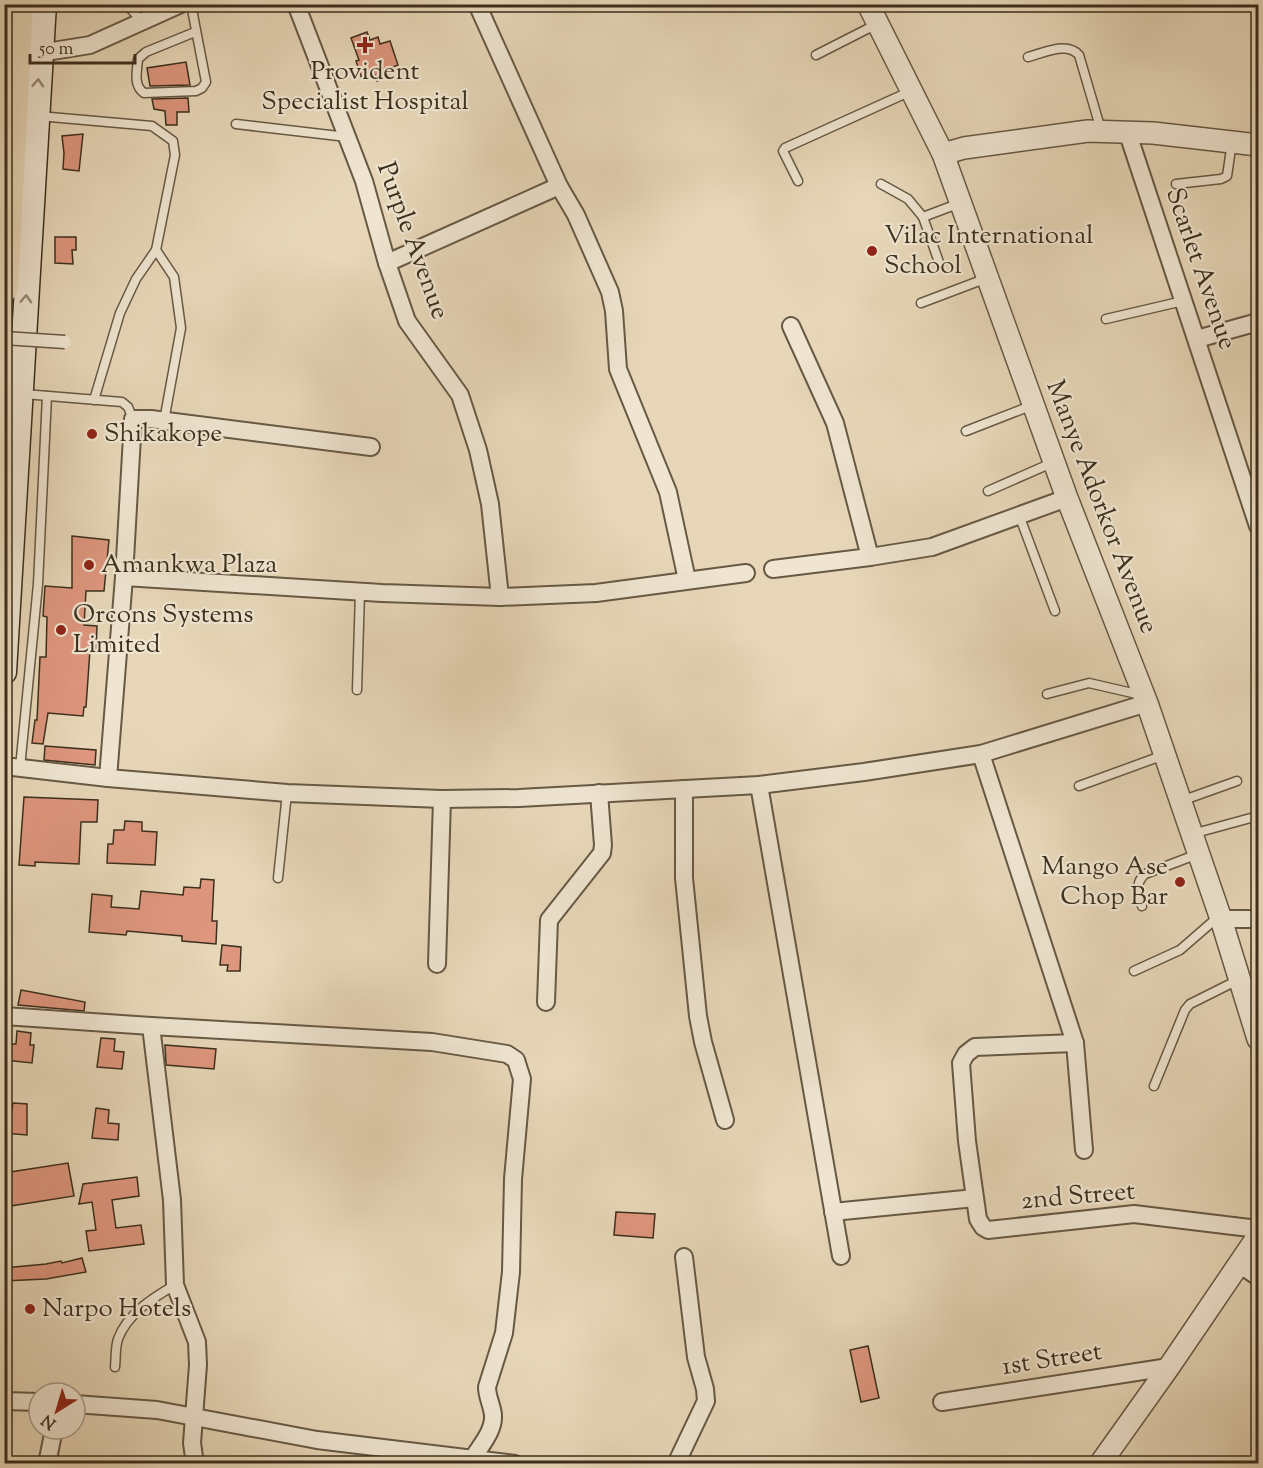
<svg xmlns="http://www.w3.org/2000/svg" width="1263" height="1468" font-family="'Sorts Mill Goudy',serif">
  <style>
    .building { fill: #de967e; stroke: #3c2f1d; stroke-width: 1.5 }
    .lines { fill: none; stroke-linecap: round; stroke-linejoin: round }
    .service-casing { stroke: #675944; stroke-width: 11 }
    .minor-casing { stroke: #675944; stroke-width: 20 }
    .tertiary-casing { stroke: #675944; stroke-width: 24 }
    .secondary-casing { stroke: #3c2f1d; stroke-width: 27 }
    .trunk-casing { stroke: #3c2f1d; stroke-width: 32 }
    .service { stroke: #efe5d1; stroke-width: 8 }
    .minor { stroke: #efe5d1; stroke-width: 16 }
    .tertiary { stroke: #efe5d1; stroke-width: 21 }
    .secondary { stroke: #efe5d1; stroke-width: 24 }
    .trunk { stroke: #e7d7b8; stroke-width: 28 }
    .pedestrian-bridge-casing { stroke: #675944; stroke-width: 15; stroke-linecap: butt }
    .pedestrian-bridge { stroke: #efe5d1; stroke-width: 12 }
    .oneway { stroke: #968a77 }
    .poi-dot { fill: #8f2418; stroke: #efe5d1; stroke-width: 2 }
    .labels { text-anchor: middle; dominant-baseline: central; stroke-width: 4.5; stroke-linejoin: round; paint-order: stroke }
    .poi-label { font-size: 26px; fill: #3c2f1d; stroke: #efe5d1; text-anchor: start }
    .street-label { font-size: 26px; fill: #3c2f1d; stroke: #efe5d1 }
  </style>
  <rect width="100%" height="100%" fill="#e7d7b8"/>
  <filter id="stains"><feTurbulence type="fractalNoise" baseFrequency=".00333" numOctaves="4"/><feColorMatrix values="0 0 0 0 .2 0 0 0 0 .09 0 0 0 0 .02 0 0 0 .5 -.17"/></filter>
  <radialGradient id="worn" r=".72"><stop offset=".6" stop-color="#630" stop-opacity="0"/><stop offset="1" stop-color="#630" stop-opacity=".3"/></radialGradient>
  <g class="building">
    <polygon points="367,32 370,40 378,37 380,44 390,41 398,65 387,70 389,76 377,81 375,75 362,79 356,61 359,60 351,38"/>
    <polygon points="186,62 190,85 150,86 147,68"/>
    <polygon points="188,98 189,112 177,112 177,125 166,125 165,111 154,109 152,99"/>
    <polygon points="83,134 79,171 63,169 64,153 62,136"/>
    <polygon points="55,237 76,237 76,250 72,250 73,264 55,263"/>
    <polygon points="72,536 109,540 104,591 86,591 84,625 97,626 96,650 90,650 86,707 84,707 83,716 48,713 43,744 32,743 35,720 37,720 40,657 46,657 47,617 43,616 45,586 72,588"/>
    <polygon points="45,746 96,750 95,765 44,760"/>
    <polygon points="24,797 98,800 97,822 81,822 79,864 35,862 35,866 19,865"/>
    <polygon points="125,821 142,822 142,831 157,832 155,865 107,863 108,844 113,844 114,830 124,830"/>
    <polygon points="201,879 214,880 212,921 217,921 216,944 182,941 182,936 127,931 126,935 89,932 92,894 112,896 111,907 139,909 141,891 183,895 184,887 200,888"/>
    <polygon points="222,945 241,947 240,971 227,971 228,965 220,965"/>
    <polygon points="21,990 85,1002 84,1011 18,1005"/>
    <polygon points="17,1031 31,1033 30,1045 34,1045 32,1063 5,1060 7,1044 16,1044"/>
    <polygon points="101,1038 115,1039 114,1051 124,1052 122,1069 97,1067"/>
    <polygon points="165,1045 216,1049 214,1069 166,1065"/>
    <polygon points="13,1103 27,1104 27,1135 4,1133 4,1115 11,1116"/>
    <polygon points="96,1108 109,1110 108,1123 119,1124 118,1140 92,1138"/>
    <polygon points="68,1163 74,1196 4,1207 4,1173"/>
    <polygon points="137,1177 139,1196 112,1200 116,1228 141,1225 144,1244 89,1251 86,1231 96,1230 92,1202 79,1204 83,1184"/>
    <polygon points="616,1212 655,1214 653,1238 614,1235"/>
    <polygon points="82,1258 86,1272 46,1279 4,1281 4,1268 46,1264 61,1261 62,1263"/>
    <polygon points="868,1346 879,1398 861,1402 850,1350"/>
  </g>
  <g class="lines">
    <g class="service-casing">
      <g id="service">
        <polyline points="116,4 128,6 142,21"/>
        <path d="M191,4l15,78 -4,6 -6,3 -52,2c-11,-8 -7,-21 -6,-34l8,-7 49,-20"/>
        <polyline points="46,6 73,4"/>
        <polyline points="816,55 877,24"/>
        <path d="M1028,57c16,-4 39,-16 51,-2l22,75"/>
        <polyline points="39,116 152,126 173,141 175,155 156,250 136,279 120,313 94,400"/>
        <polyline points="236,124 347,137"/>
        <polyline points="798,181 783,151 785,148 911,91"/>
        <polyline points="881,184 908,199 923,217 940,265"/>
        <polyline points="1176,184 1221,179 1227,176 1232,142"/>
        <polyline points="923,217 960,203"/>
        <polyline points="156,250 174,277 181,328 164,421"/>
        <polyline points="921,303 987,278"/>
        <polyline points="1106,319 1183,301"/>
        <polyline points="24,394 122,402 128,407 133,419"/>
        <polyline points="966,431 1033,405"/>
        <polyline points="988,491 1054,462"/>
        <polyline points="1019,515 1055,611"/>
        <polyline points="357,690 360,592"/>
        <polyline points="1047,694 1089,683 1141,695"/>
        <polyline points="20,768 38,584 47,396"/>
        <polyline points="1079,786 1164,755"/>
        <polyline points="1181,801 1237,781"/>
        <polyline points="1192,834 1258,816"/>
        <polyline points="278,878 287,793"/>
        <path d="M1142,906c-3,-13 -8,-22 3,-32l53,-20"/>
        <polyline points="1134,971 1180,950 1218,917"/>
        <polyline points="1154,1086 1185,1010 1190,1004 1238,980"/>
        <path d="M115,1367c1,-9 0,-19 3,-28 9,-25 36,-42 57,-54"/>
      </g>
    </g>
    <g class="minor-casing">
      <g id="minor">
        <polyline points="296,4 364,181 387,263 407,321 460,395 478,450 490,504 500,597"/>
        <polyline points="477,4 559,186 576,215 610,292 614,311 618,369 668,492 687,580"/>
        <polyline points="40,53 90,45 181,4"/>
        <polyline points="1127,131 1258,526"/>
        <polyline points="387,263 559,186"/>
        <polyline points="791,326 835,423 870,557"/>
        <polyline points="1197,339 1258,322"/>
        <polyline points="773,569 870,557 932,547 1067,498"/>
        <polyline points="124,577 382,593 500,597 596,593 746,573"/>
        <polyline points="981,754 1075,1043 1084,1150"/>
        <polyline points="4,766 108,778 287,793 442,799 519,798 759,785 864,772 981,754 1147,703"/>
        <polyline points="108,778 124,577 133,419 151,419 371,447"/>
        <polyline points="759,785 841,1256"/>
        <polyline points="684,789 684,878 698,1016 703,1042 725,1120"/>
        <polyline points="1221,919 1258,919"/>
        <polyline points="437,964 442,799"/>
        <polyline points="546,1002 549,920 602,853 603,845 599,793"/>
        <path d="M4,1016l147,10 281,16 75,12 9,6 6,19 -9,100 -2,93 -7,61 -17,54c0,10 5,18 6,28 1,16 -12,30 -20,43"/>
        <polyline points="151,1026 172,1200 175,1285 197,1342 198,1365 192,1443 195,1464"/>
        <polyline points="1075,1043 975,1047 966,1054 961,1063 967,1141 978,1219 983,1227 988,1230 1134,1214 1258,1229"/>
        <polyline points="833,1212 975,1198"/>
        <polyline points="1239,1264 1258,1277"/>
        <polyline points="4,1401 39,1402"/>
        <polyline points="942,1402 1169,1367"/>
        <polyline points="75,1404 157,1410 317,1440 515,1464"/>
        <polyline points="47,1464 54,1429"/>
        <polyline points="676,1464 706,1401 705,1389 696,1357 684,1257"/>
      </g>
    </g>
    <g class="tertiary-casing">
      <g id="tertiary">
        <polyline points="868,4 943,154 1067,498 1147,703 1220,916 1258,1039"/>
        <polyline points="943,154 964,148 1088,131 1153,133 1258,145"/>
        <polyline points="1100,1464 1169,1367 1258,1236"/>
      </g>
    </g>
    <g class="secondary-casing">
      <polyline id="secondary" points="4,672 44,4"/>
    </g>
    <g class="trunk-casing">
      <polyline id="trunk" points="4,288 19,4"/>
    </g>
    <use href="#service" class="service"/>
    <use href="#minor" class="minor"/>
    <use href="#tertiary" class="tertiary"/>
    <use href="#secondary" class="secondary"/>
    <use href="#trunk" class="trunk"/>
    <g class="pedestrian-bridge-casing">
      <polyline id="pedestrian-bridge" points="4,338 65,342"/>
    </g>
    <use href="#pedestrian-bridge" class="pedestrian-bridge"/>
  </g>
  <defs><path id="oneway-chevron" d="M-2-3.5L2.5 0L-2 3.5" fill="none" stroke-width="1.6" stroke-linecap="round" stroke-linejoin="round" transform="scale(1.5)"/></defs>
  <g class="oneway">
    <use href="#oneway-chevron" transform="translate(38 83) rotate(-87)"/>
    <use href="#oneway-chevron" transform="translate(26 299) rotate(-87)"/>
  </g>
  <g class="poi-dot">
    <path d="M362 36h6v6h6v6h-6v6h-6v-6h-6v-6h6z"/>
    <circle cx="872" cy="251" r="6"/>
    <circle cx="92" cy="434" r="6"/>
    <circle cx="89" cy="565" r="6"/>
    <circle cx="61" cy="630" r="6"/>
    <circle cx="1180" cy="882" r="6"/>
    <circle cx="30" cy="1309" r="6"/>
  </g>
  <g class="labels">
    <g class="poi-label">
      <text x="365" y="72" text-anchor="middle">Provident<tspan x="365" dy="30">Specialist Hospital</tspan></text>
      <text x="884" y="236">Vilac International<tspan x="884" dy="30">School</tspan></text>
      <text x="104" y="434">Shikakope</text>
      <text x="101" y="565">Amankwa Plaza</text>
      <text x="73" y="615">Orcons Systems<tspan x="73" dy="30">Limited</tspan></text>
      <text x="1168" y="867" text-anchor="end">Mango Ase<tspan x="1168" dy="30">Chop Bar</tspan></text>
      <text x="42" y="1309">Narpo Hotels</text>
    </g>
    <g class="street-label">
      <text transform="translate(412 241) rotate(70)">Purple Avenue</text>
      <text transform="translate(1200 269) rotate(71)">Scarlet Avenue</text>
      <text transform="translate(1101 507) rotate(69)">Manye Adorkor Avenue</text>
      <text transform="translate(1078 1197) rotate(-5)">2nd Street</text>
      <text transform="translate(1052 1360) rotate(-9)">1st Street</text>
    </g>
  </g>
  <rect width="1263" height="1468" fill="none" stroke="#e7d7b8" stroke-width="24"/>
  <rect x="6" y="6" width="1251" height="1456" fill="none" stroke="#3c2f1d" stroke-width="3"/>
  <rect x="12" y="12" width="1239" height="1444" fill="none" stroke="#3c2f1d" stroke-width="1.5"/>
  <g transform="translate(57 1411) rotate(217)"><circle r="28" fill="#efe5d1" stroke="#a79c89" stroke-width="1.5"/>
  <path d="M0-4.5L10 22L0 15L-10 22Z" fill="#8f2418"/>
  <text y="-9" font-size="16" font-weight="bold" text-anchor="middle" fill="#3c2f1d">N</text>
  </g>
  <path d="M30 54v9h105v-9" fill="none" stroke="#3c2f1d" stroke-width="3"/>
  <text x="39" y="54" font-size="18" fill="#3c2f1d" stroke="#efe5d1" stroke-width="4.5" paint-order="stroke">50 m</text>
  <rect width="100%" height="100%" filter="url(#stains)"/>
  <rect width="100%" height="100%" fill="url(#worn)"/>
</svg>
